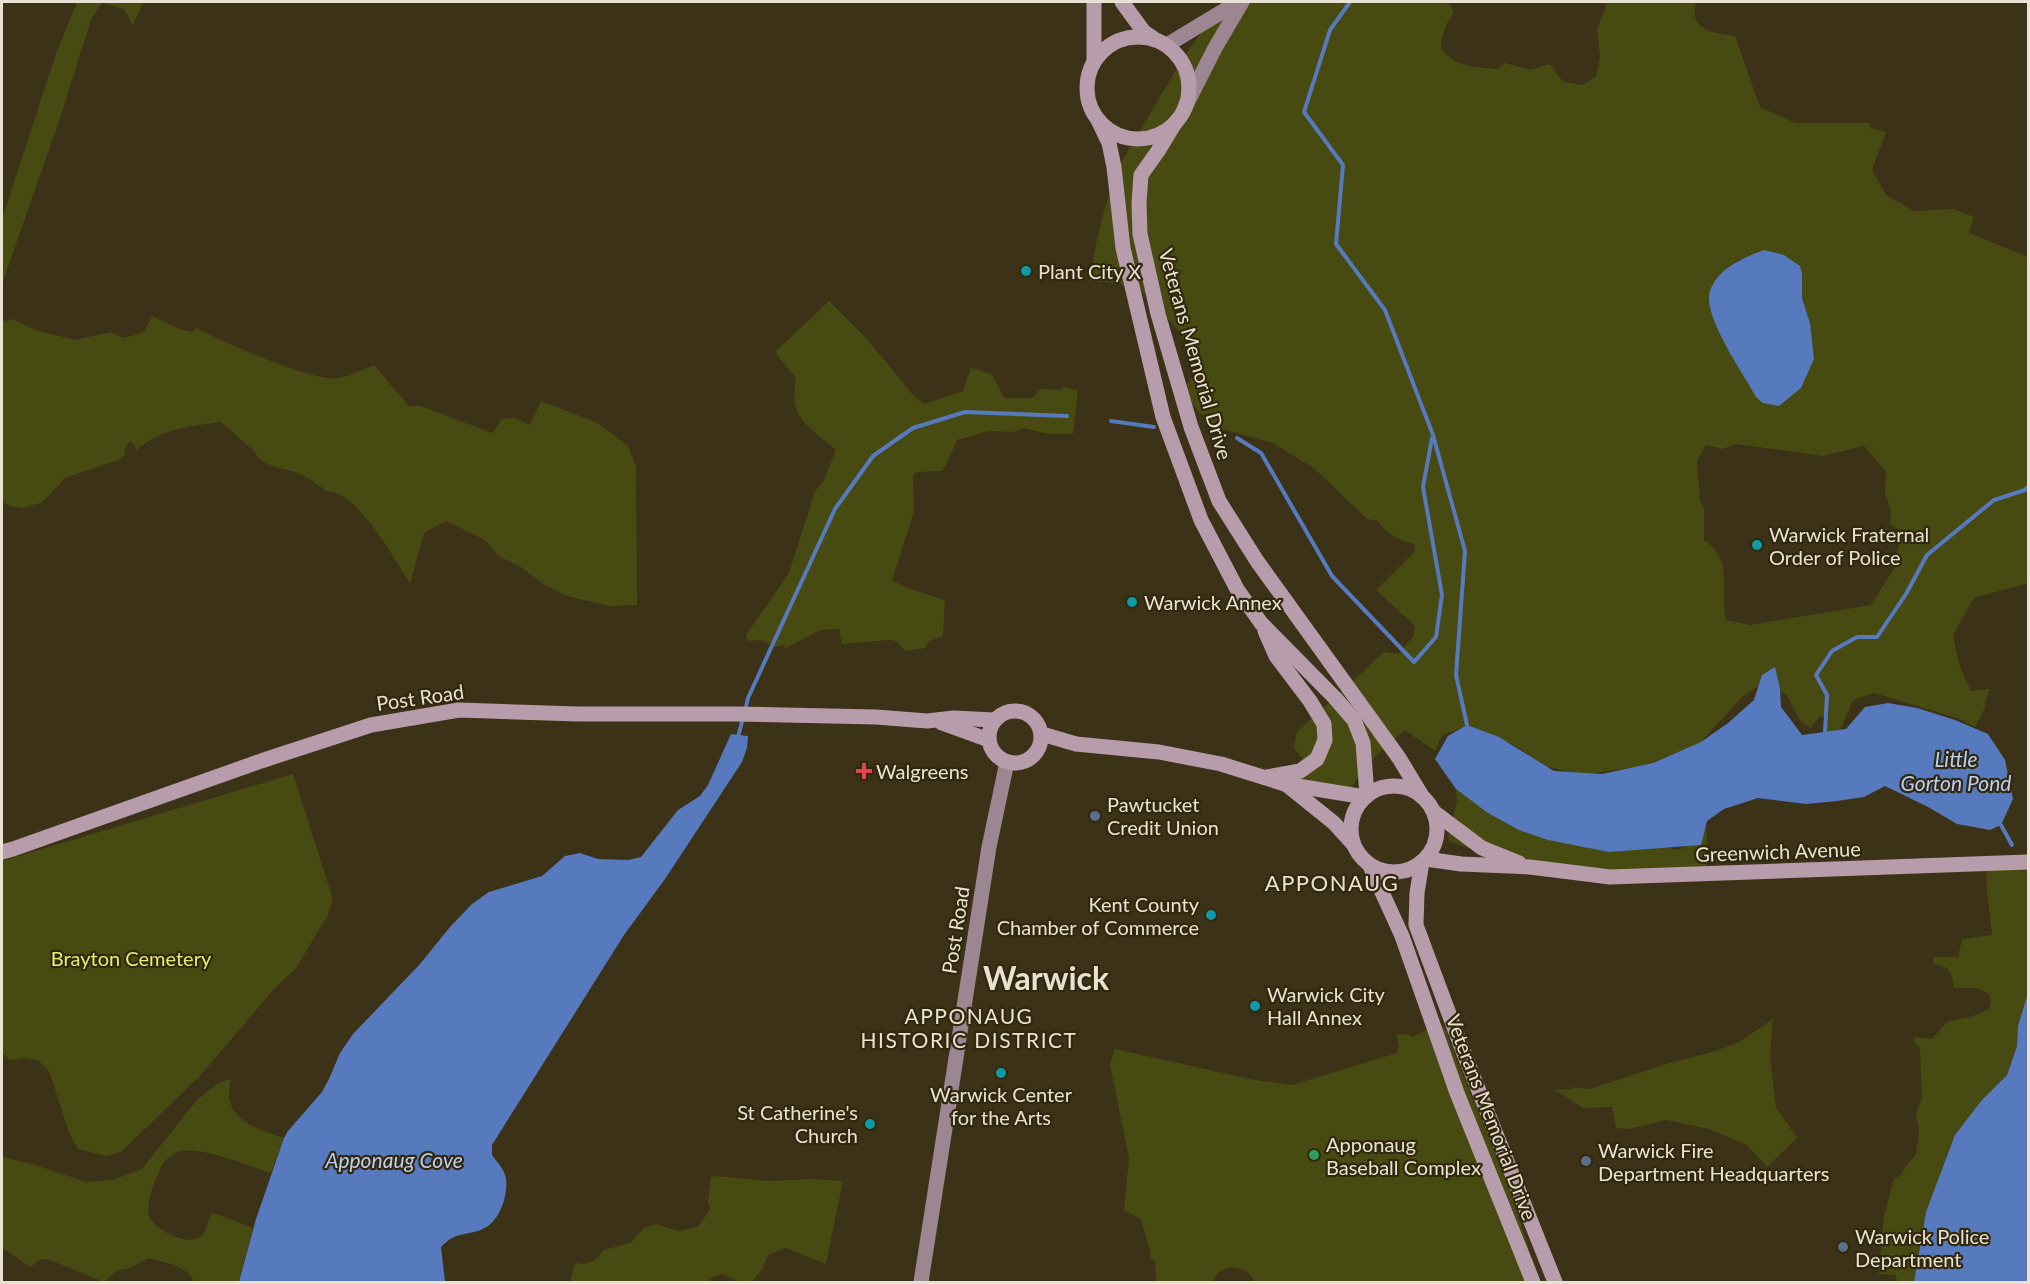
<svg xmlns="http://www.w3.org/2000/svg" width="2030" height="1284" font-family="Lato,sans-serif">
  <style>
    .green { fill: #474b12; fill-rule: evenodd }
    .water { fill: #567abd }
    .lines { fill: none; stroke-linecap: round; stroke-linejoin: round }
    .stream { stroke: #567abd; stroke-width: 4 }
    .secondary { stroke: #9b8691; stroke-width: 15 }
    .primary { stroke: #b79dab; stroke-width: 15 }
    .culture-dot { fill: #0f9aa8; stroke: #32280e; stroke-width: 2 }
    .health-dot { fill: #e0444e; stroke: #32280e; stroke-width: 2 }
    .service-dot { fill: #5c6f8a; stroke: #32280e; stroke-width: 2 }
    .leisure-dot { fill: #2e9e5b; stroke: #32280e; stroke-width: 2 }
    .labels { text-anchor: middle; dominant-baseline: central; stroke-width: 4.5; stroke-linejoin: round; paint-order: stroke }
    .poi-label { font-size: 20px; fill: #e9e2d3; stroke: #32280e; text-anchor: start }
    .street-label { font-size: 20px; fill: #e9e2d3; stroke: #32280e }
    .park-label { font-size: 20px; fill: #e2ec77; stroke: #32280e }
    .water-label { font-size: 21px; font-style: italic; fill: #bacff4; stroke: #32280e }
    .neighbourhood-label { font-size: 21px; letter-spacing: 1.5px; fill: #e9e2d3; stroke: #32280e }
    .quarter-label { font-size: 22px; letter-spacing: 1.5px; fill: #e9e2d3; stroke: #32280e }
    .town-label { font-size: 32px; font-weight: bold; fill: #e9e2d3; stroke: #32280e }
  </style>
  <rect width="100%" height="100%" fill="#3c3218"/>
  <g class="green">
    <polygon points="77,2 143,2 133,26 124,9 102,3 92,17 58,124 2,284 2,219 56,54"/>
    <path d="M1230,2h219l5,11c-8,9 -12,22 -13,35 13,19 34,19 56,21l8,-6 25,7 20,-6 13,18 19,3 14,-8 4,-20 -3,-28 8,-19 1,-8h89c1,4 -1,10 0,15 5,16 27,17 40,19l25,71 35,16h75l-1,5 17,4 -14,38 14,25 28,16 39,-2 21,8 -5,16 59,24v326l-54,15 -21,37 6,29 12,27 19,-2 -6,16 2,1 -11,21 -15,-8 -86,-26 -21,7 -13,31 -13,3 -1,-17 -6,-1 -9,12 -11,-7 -14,-27 -25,-10 -18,12 -44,48 -56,22 -62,9 -36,-9 -31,-21 -45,-19 -27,9 -7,16 -30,-21c-27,23 -42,36 -59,67l-52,-13 8,-26 -8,-10 3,-16 87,-80 14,2 15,-17 2,-11 -39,-36 38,-38 1,-8c-16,-3 -27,-9 -37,-23l-11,-2 -52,-50 -42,-26 -62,-17 -26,-31 1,-10 14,-17 -22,-38 -33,-36 -27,-11 -28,-2c5,-40 15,-79 30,-117l66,-111 19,-25zM1739,259l61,7 2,8v24l8,25 -54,73 -16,-27 -25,-88zM1736,444l87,12 41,-10 22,25 -1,22 6,19 -1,12 12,8 -9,38 -22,35 -121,20 -24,-5c-7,-29 9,-60 -22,-80v-31l-4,-9 -3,-39 9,-16 16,4z"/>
    <path d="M829,301l38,38 46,56 11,9 39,-13 8,-23 21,6 12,24h28l9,-9 21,1 1,-3 15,3 -5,44h-25l-24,-6 -10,4 -25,-1 -32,9 -11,26 -5,5 -24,1 -4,4 1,36 -22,68 15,8 38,12 -2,36 -14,5 -4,7 -20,3 -8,-10 -8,-1 -47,4 -3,-15 -19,1 -35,19 -1,-4 -9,2 -14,-7 -13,1 -2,-6 43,-62 26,-82 8,-9 13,-32c-27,-24 -48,-31 -40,-72l-19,-23 -1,-4z"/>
    <path d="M152,316l30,14 11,2 3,-4c26,13 117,55 143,50 12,-2 24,-9 35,-13l35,41h12l71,27 10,-14 13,-1 15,7 11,-24 57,22 30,23 8,20 1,139 -28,1 -42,-10 -24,-12 -22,-17 -23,-11 -13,-16 -39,-19 -22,12 -14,50c-15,-22 -53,-93 -82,-91 -8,-5 -15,-12 -24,-16 -16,-9 -40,-6 -50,-25l-33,-29c-31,4 -62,7 -85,29l-1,-6 -5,-4 -6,9 1,5 -4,4 -56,19 -22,24 -19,6 -15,-2 -7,-5v-180l3,1 7,-3 26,12 37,9 36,-8 13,6 20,-6z"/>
    <polygon points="293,774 333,899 328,915 296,968 273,990 201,1075 121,1152 106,1156 78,1149 70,1135 49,1071 38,1060 24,1058 10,1060 2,1053 2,861"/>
    <polygon points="1455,781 1637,842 1678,850 1697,842 1707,826 1706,873 1610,878 1486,854 1449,841 1448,839 1457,802"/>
    <path d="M2028,863v130l-10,33 -1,20 -10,29 -25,25 -56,112 -12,70h-16l-3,-7 -16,-1 5,-59 10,-36 7,-4 7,-12 8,-8 3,-25 -3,-16 6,-16 -2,-49 -8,-12 20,2 16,-18 23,-4 18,-8 2,-6 -2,-9 -12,-6h-23c-3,-16 -2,-21 -20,-24l-1,-7h25l4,-18 30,-4 -5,-44 -1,-26z"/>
    <polygon points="1773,1019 1770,1058 1776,1107 1797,1138 1767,1167 1747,1145 1709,1129 1666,1120 1630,1129 1616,1128 1612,1107 1583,1108 1555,1090 1573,1089 1570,1087 1590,1089 1666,1064 1716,1051 1739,1042"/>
    <path d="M1440,1024l7,7 2,10 60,147 31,94h-286c-4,-14 -26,-20 -37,-8 -2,2 -3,6 -5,8h-56l-1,-22 -5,-1v-8l-9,-32 -17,-9 5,-52 -19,-94 5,-15 135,30 42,6 105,-32 2,-8 -3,-10 12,-1 4,3z"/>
    <path d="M227,1080h4c-11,38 25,49 53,58l-13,35c-22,-7 -67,-26 -89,-22 -7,1 -15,7 -19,13 -6,10 -18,41 -14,52 5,13 38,31 51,21 6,-5 9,-18 12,-25l41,16 -14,54h-45c-8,-18 -29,-19 -46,-24l-18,10 -14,3 -12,11 -56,-23 -8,1 -10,7c-11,-6 -17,-14 -28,-19v-91l30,7 54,18 26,-2 30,-11 55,-69 20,-16z"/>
    <polygon points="715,1176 771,1181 811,1179 843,1181 826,1264 786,1248 769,1254 762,1269 752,1282 739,1282 722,1274 711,1278 710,1282 570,1282 575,1263 584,1264 595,1260 604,1250 630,1243 644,1228 656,1224 678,1231 698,1227 710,1209 708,1201 711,1178"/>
  </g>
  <g class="water">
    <path d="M1764,250l20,5 16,11 2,8v24l8,25 4,36 -13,29 -22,18 -16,-3 -7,-6c-12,-23 -54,-81 -46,-106 8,-23 33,-33 54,-41z"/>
    <polygon points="1775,667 1780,689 1781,707 1802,735 1846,729 1865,707 1888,703 1917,708 1955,720 1988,734 2005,760 2013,799 2001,825 1990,830 1957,824 1928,807 1885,786 1864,797 1837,801 1806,804 1758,798 1724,809 1707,821 1701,845 1609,852 1548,840 1519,830 1488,813 1456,789 1435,759 1448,736 1467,725 1499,737 1554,771 1602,774 1653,763 1701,742 1728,723 1754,700 1762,675"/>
    <path d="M731,734l17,2 -1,12 -5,14 -77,117 -41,56 -132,210v10c5,7 13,15 14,24 2,15 -5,38 -18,47 -11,8 -24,6 -36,12 -4,2 -8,6 -11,9l4,35h-206l17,-63 28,-81 4,-7 34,-39 7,-13 11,-26 13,-19 67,-70 30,-37 22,-23 17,-12 53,-16 23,-20 15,-3 18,6 30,1 13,-3 37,-47 22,-14 8,-11z"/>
    <polygon points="2028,993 2028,1282 1914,1282 1926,1212 1955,1135 1982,1100 2007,1075 2017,1046 2018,1026"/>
  </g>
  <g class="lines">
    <g class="stream">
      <polyline points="1350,2 1330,30 1304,112 1343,165 1336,244 1385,310 1433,435 1465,551 1456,675 1467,725"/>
      <polyline points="1111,421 1154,427"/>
      <polyline points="1237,438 1261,453 1332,576 1414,662 1436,637 1442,595 1423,487 1432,438"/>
      <polyline points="745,711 748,698 835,509 873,456 913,428 965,412 1067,416"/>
      <polyline points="1825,732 1827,695 1816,675 1832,651 1857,637 1877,637 1906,594 1927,555 1994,500 2025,490 2028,487"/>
      <polyline points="738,737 743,718"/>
      <polyline points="2001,825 2012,845"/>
    </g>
    <g class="secondary">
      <polyline points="1167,45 1238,2"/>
      <polyline points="1185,107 1215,48 1242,2"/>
      <polyline points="921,1282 989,847 1007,762"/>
    </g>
    <g class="primary">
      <polyline points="1094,2 1094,61"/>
      <polyline points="1122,2 1144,32 1153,38"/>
      <circle cx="1138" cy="88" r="51"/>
      <polyline points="1098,120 1109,143 1114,167 1123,248 1163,417 1201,520 1237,589 1261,623 1335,698 1354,720 1363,743 1367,795"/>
      <polyline points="1175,123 1158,151 1141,175 1139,203 1140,234 1158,314 1191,427 1219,501 1257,561 1399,758 1422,796"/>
      <polyline points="1265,631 1276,656 1310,701 1324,724 1325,740 1317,759 1300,771 1267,777"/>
      <circle cx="1015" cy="737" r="26"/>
      <polyline points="942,723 989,740"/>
      <polyline points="1042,734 1076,744 1159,752 1221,764 1285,784 1365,797"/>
      <circle cx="1394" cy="829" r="43"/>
      <polyline points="1288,786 1334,823 1353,844"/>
      <polyline points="1434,812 1482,848 1519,863"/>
      <polyline points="2,852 13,849 261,761 371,725 459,710 578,714 736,714 876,717 927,721 954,718 994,720"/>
      <polyline points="1426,859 1461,864 1530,867 1610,877 2028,862"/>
      <polyline points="1422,862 1417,893 1416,925 1461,1046 1555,1282"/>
      <polyline points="1370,866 1402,936 1457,1093 1533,1282"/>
    </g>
  </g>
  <g class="culture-dot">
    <circle cx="1026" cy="271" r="6"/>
    <circle cx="1757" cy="545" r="6"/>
    <circle cx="1132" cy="602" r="6"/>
    <circle cx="1211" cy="915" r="6"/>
    <circle cx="1255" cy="1006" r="6"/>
    <circle cx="1001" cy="1073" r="6"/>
    <circle cx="870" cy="1124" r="6"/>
  </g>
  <path class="health-dot" d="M861 762h6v6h6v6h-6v6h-6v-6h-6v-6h6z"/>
  <g class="service-dot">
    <circle cx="1095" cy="816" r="6"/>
    <circle cx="1586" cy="1161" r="6"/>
    <circle cx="1843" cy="1247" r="6"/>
  </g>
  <circle class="leisure-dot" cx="1314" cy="1155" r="6"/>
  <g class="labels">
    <g class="poi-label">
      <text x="1038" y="271">Plant City X</text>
      <text x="1769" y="534">Warwick Fraternal<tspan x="1769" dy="23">Order of Police</tspan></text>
      <text x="1144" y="602">Warwick Annex</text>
      <text x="876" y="771">Walgreens</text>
      <text x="1107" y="804">Pawtucket<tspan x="1107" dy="23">Credit Union</tspan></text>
      <text x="1199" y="904" text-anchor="end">Kent County<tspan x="1199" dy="23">Chamber of Commerce</tspan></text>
      <text x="1267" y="994">Warwick City<tspan x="1267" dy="23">Hall Annex</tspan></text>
      <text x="1001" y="1094" text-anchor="middle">Warwick Center<tspan x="1001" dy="23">for the Arts</tspan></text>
      <text x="858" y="1112" text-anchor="end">St Catherine's<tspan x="858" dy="23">Church</tspan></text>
      <text x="1326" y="1144">Apponaug<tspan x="1326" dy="23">Baseball Complex</tspan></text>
      <text x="1598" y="1150">Warwick Fire<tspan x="1598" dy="23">Department Headquarters</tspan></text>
      <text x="1855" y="1236">Warwick Police<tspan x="1855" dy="23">Department</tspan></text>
    </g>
    <g class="street-label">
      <text transform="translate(1196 354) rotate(74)">Veterans Memorial Drive</text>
      <text transform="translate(420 697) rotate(-8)">Post Road</text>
      <text transform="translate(1778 851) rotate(-2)">Greenwich Avenue</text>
      <text transform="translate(955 930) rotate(-81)">Post Road</text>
      <text transform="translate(1492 1117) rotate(69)">Veterans Memorial Drive</text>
    </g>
    <g class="park-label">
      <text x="131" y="958">Brayton Cemetery</text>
    </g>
    <g class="water-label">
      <text x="1956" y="758">Little<tspan x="1956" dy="24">Gorton Pond</tspan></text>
      <text x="394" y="1159">Apponaug Cove</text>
    </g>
    <g class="neighbourhood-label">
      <text x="969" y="1015">APPONAUG<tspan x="969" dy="24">HISTORIC DISTRICT</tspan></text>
    </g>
    <g class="quarter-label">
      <text x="1332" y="882">APPONAUG</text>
    </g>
    <g class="town-label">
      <text x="1046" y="977">Warwick</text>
    </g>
  </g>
  <rect width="2030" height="1284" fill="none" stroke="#e9e2d3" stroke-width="6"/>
</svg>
